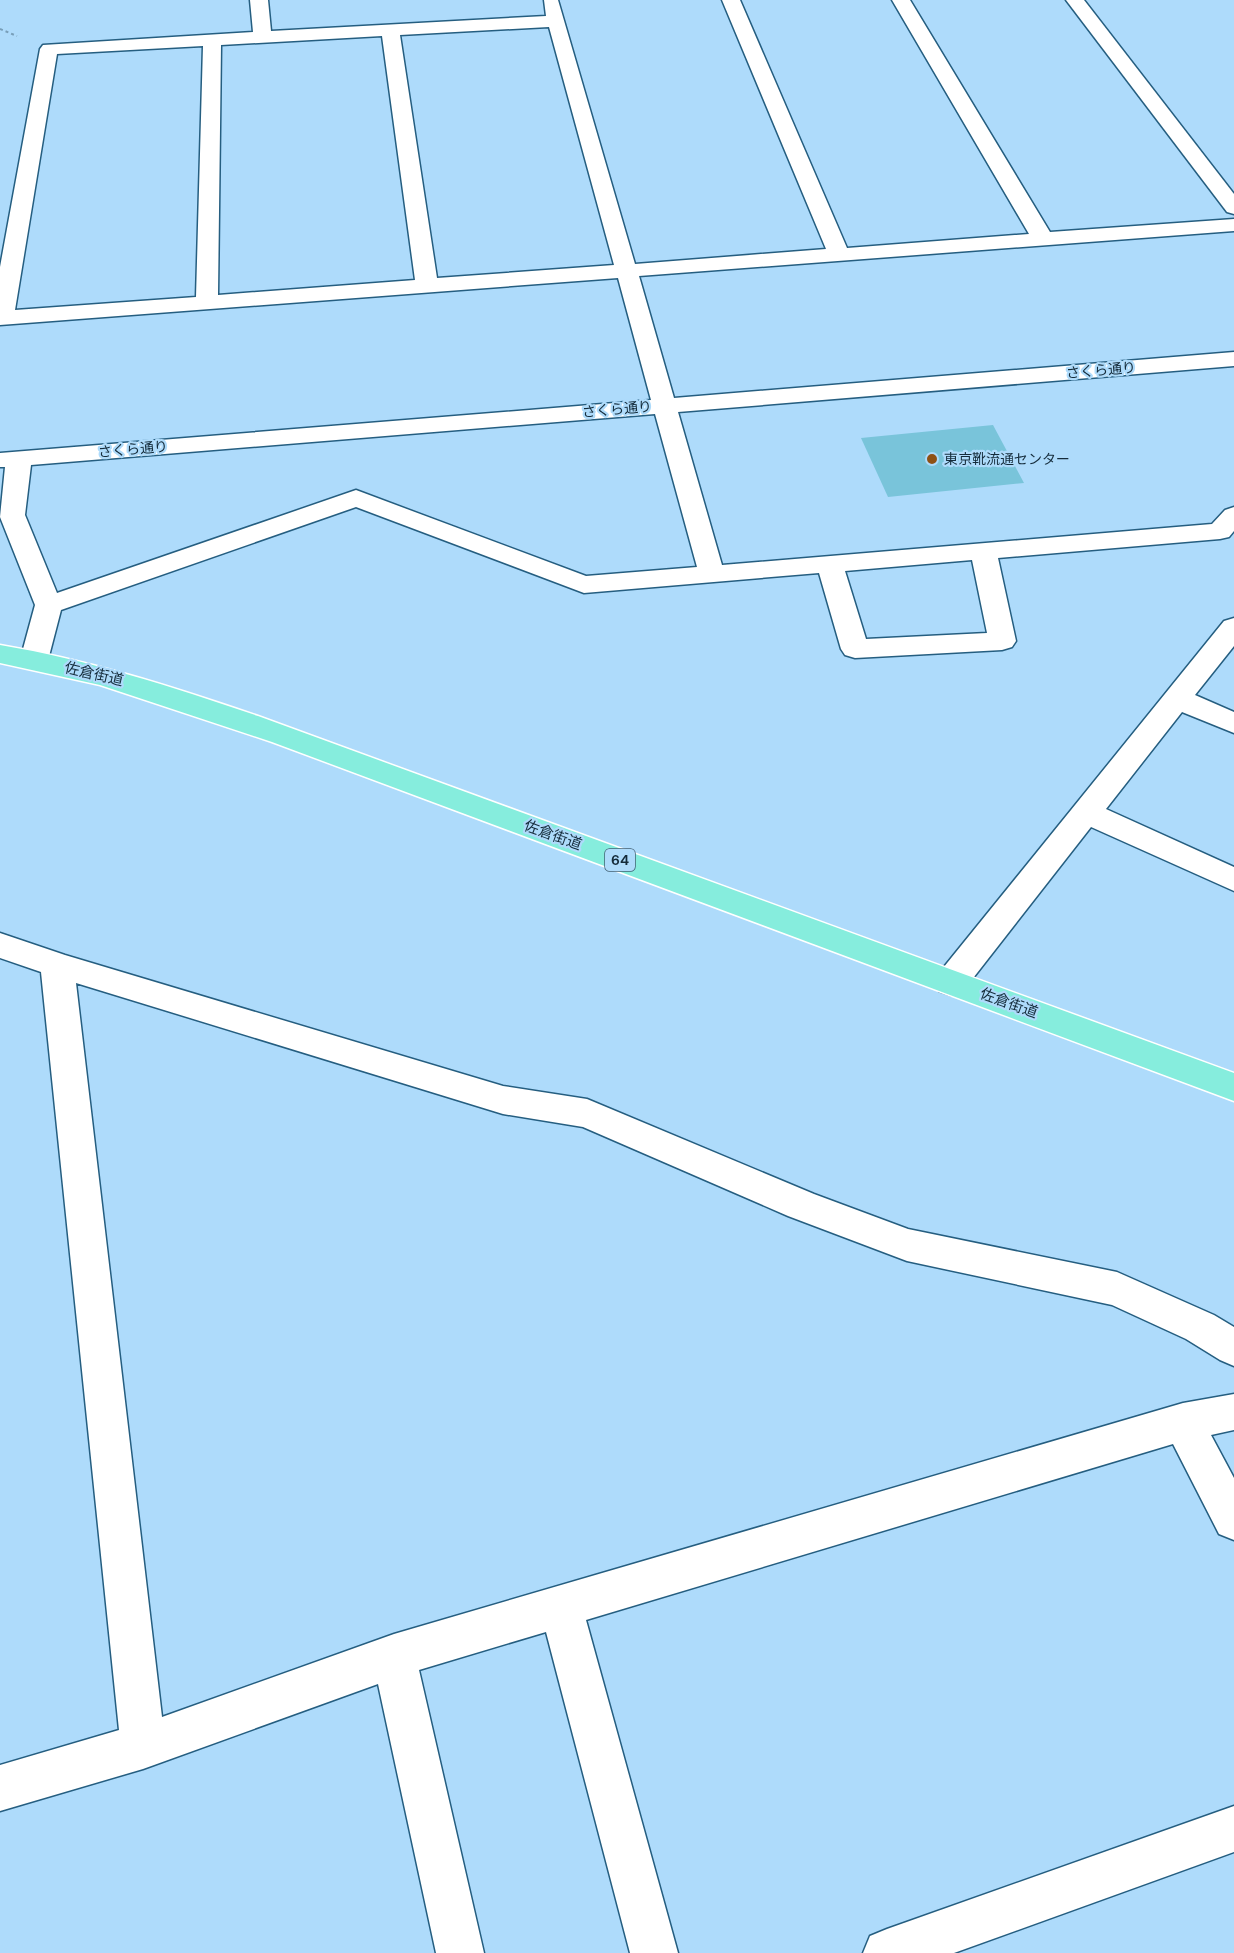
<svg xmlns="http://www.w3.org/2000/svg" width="1234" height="1953" font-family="'DM Sans','Noto Sans JP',sans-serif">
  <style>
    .building { fill: #79c4da }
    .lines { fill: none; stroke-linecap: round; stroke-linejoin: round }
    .minor-casing { stroke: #255e80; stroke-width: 3 }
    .major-casing { stroke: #fff; stroke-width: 3 }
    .path { stroke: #789eb8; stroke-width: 2; stroke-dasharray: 3 3; stroke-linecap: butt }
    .minor { fill: #fff; fill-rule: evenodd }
    .major { fill: #86eddd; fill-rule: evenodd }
    .poi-dot { fill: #8e5114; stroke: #aedbfb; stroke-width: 2 }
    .labels { text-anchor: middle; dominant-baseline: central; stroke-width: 4.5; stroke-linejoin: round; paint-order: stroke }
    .far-street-label { font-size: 14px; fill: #142b3a; stroke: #aedbfb }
    .far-poi-label { font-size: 14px; fill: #142b3a; stroke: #aedbfb; text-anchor: start }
    .shield { fill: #aedbfb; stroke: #426074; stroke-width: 1.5 }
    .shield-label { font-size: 14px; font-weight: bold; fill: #142b3a }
    .street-label { font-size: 15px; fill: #142b3a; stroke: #aedbfb }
  </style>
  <rect width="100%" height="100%" fill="#aedbfb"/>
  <polygon class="building" points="993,425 1024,483 888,497 861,438"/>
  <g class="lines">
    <g class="minor-casing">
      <g id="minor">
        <path d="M250,0h18l3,31 275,-15 -2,-16h14l77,264 191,-15 -104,-249h18l107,248 182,-14 -137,-234h18l140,232 184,-13v12l-595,45 35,122 560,-46v14l-556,46 44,153 490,-41 13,-14 9,-3v24l-5,6 -9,2 -222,19 18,83 -4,6 -10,3 -147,8 -10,-3 -4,-6 -22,-76 -235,20 -228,-86 -295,103 -13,50 -4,6 -10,3 -10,-3 -4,-6 15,-55 -35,-88 5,-50h-5v-14l651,-53 -33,-122 -618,47v-58l40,-218 3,-4 210,-13zM549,27l65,238 -177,13 -37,-243zM382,36l33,244 -197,15 3,-250zM203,46l-7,251 -181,13 42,-256zM655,414l42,153 -111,9 -230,-86 -299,103 -32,-78 6,-50zM972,560l15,73 -121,6 -21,-68z"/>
        <polygon points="1066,0 1084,0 1234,194 1234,214 1227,212"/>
        <polygon points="1234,618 1234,646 1195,695 1234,712 1234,733 1182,712 1106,809 1234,867 1234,891 1091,827 963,991 951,995 939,991 934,982 939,973 1224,621"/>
        <polygon points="0,933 65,955 503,1086 587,1099 814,1194 908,1229 1117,1272 1214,1315 1234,1327 1234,1366 1220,1360 1186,1339 1112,1305 907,1261 788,1216 583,1127 503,1114 76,983 162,1717 394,1634 1183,1403 1234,1394 1234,1430 1211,1435 1234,1478 1234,1540 1219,1534 1173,1444 586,1620 678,1953 630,1953 546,1632 419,1670 484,1953 436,1953 378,1684 143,1769 0,1811 0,1765 119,1730 41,972 0,958"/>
        <polygon points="1234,1806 1234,1852 954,1953 863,1953 870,1936 887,1929"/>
      </g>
    </g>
    <g class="major-casing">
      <path id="major" d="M0,645c89,15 173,42 258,71l976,357v28l-962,-359 -172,-57 -100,-22z"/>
    </g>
    <polyline class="path" points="0,29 17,36"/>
    <use href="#minor" class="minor"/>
    <use href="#major" class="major"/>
  </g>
  <circle class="poi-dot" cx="932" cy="459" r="6"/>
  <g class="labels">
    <g class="far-street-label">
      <text transform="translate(1101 370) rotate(-5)">さくら通り</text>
      <text transform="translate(617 409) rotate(-5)">さくら通り</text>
      <text transform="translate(133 449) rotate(-5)">さくら通り</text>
    </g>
    <g class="far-poi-label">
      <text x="944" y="459">東京靴流通センター</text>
    </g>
    <rect class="shield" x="605" y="849" width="30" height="22" rx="4.5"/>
    <g class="shield-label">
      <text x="620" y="860">64</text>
    </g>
    <g class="street-label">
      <text transform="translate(94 674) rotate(13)">佐倉街道</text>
      <text transform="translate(553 835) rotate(20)">佐倉街道</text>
      <text transform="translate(1009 1003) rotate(20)">佐倉街道</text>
    </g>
  </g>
</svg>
